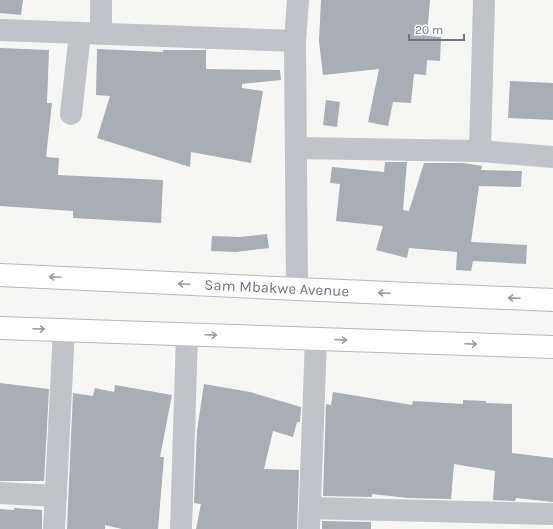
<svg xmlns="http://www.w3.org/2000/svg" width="553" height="529" font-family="Karla,sans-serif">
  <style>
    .building { fill: #a8aeb3 }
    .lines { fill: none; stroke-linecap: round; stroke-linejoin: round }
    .major-casing { stroke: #b4b7bb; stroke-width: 24 }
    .minor { stroke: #c0c3c7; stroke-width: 22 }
    .major { stroke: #fff; stroke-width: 22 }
    .oneway { stroke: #969ea7 }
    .labels { text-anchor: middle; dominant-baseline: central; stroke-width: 4; stroke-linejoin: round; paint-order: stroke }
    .street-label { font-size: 15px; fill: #697581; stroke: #fff }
  </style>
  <rect width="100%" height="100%" fill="#f6f6f4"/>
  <g class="building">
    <polygon points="0,0 23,0 21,15 0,13"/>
    <polygon points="321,0 430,0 427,36 441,37 440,61 427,60 426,75 414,74 411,103 393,102 388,126 368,122 379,69 323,75 319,41"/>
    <polygon points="0,48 49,50 47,103 52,103 46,157 59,158 58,175 163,180 161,223 73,218 73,211 0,206"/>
    <polygon points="97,49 163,52 163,50 206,50 206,69 280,70 281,80 242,84 242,88 263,91 251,163 191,152 190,167 97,138 110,96 96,95"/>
    <polygon points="510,81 553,83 553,120 508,118"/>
    <polygon points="326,100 340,102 337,127 323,125"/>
    <polygon points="385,162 407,162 403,210 409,211 424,163 463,163 482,166 481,170 522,171 521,187 479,186 471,242 527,245 526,264 473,261 471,271 456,270 457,252 409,248 407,258 376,250 383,226 336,221 340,184 330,183 332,167 384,172"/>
    <polygon points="267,234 269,248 236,252 211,251 212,236 240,237"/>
    <polygon points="0,383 49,389 44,481 0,481"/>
    <polygon points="204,384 250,392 301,407 300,422 297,422 293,437 273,431 264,469 299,470 297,529 196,529 201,504 194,503 197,431"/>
    <polygon points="115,385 172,395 160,457 164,457 158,529 122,529 105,525 105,529 67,529 73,393 93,396 95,388 114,392"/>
    <polygon points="333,392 412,405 413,401 463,404 463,400 486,401 486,403 512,404 512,453 553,458 553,502 516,498 515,501 493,500 495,471 454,464 451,499 408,498 372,494 372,497 323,496 326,404 331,405"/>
    <polygon points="14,508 42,510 42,529 0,529 0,509 14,510"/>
    <polygon points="322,521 371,522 371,529 322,529"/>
  </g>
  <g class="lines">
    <g class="major-casing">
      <g id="major">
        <path id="s1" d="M0,275l297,14 256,11"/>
        <polyline points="0,328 553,347"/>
      </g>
    </g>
    <g class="minor">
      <polyline points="0,30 295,41"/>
      <polyline points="101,33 101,0"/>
      <polyline points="71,114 80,33"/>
      <polyline points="296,148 480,151 553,157"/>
      <polyline points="480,151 484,0"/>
      <polyline points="297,289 295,41 298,0"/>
      <polyline points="0,493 56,496"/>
      <polyline points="310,508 553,514"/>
      <polyline points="54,529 64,330"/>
      <polyline points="181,529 187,334"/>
      <polyline points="309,529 316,339"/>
    </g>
    <use href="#major" class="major"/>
  </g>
  <defs><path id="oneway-shaft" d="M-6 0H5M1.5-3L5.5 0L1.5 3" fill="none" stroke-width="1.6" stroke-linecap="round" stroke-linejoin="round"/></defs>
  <g class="oneway">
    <use href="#oneway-shaft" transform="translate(55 277) rotate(-177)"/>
    <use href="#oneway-shaft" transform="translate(184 284) rotate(-177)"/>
    <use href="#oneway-shaft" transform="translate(384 293) rotate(-178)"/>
    <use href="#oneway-shaft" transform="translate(514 298) rotate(-178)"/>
    <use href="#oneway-shaft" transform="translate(39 329) rotate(2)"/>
    <use href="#oneway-shaft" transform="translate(211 335) rotate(2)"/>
    <use href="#oneway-shaft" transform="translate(341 340) rotate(2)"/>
    <use href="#oneway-shaft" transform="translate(471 344) rotate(2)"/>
  </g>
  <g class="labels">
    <g class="street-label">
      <text stroke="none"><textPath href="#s1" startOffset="277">Sam Mbakwe Avenue</textPath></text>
    </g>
  </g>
  <path d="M409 34v6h55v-6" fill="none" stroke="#697581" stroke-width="2"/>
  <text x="415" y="34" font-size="12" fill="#697581" stroke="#ffffff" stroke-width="3" paint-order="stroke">20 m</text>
</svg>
